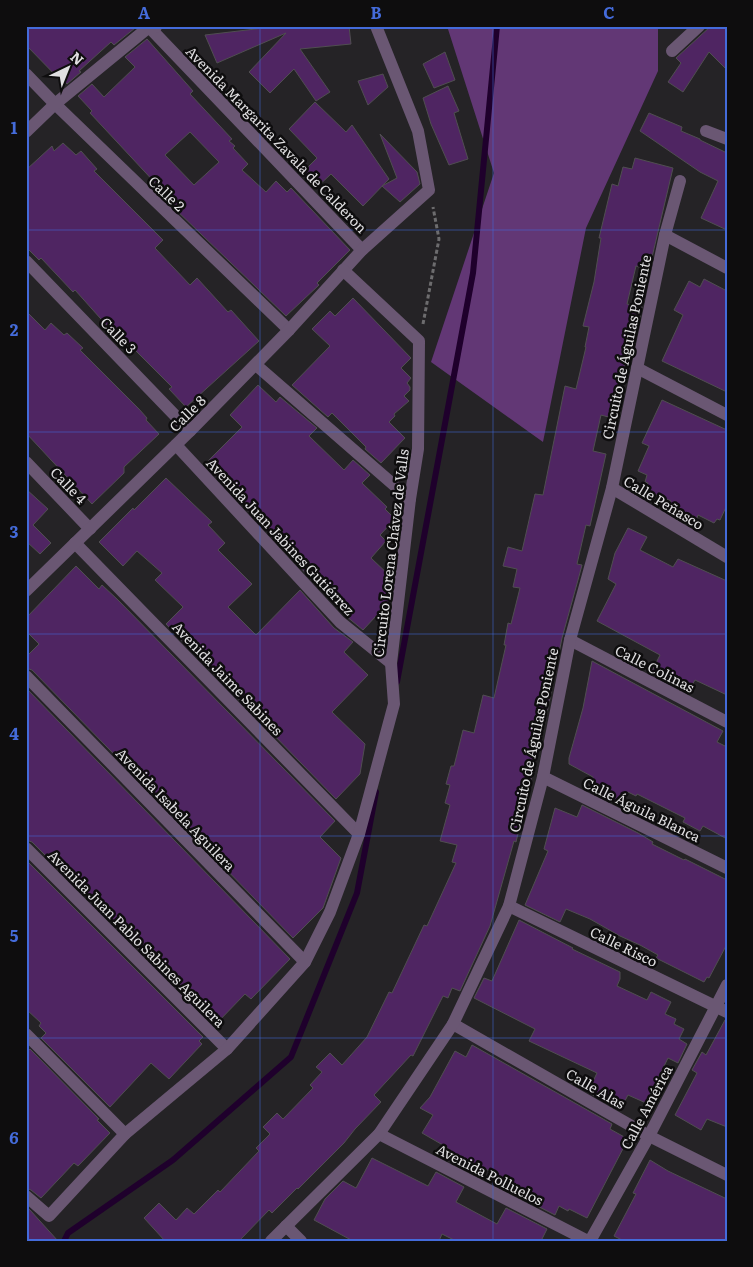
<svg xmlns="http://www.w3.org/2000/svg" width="753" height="1267" font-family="Literata,serif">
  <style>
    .forest { fill: #623775 }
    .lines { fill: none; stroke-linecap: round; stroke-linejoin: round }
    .stream { stroke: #1f002c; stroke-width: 6 }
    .building { fill: #4f2562; stroke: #504e51; fill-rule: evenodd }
    .path { stroke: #6d6c6e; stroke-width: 3; stroke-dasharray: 4 2.5; stroke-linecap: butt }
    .minor { stroke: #6a5773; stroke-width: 12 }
    .grid { fill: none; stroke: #446bda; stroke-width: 1; stroke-opacity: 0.55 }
    .labels { text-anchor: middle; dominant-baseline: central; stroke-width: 5; stroke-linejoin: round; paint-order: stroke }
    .street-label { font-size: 14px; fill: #e0dfe1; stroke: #0e0d0e }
    .neatline { fill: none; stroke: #446bda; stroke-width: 2 }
    .grid-label { font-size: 16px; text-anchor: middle; font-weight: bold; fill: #446bda }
  </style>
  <rect width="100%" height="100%" fill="#252326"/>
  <polygon class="forest" points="447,26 658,26 658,71 586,228 543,442 431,362 494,173"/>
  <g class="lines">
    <g class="stream">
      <polyline points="397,682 473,273 497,26"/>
      <polyline points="64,1241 68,1233 173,1160 291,1057 357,893 376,792"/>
    </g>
  </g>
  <g class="building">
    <polygon points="26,26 134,26 135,28 114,45 111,42 79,71 81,72 67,84 65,82 63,83 26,45"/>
    <polygon points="281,26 349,26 351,44 300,49 330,92 316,101 294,69 270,93 249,72 286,33 217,63 205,35"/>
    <polygon points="711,26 727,26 727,70 709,52 683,92 668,82 681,63 676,58"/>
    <path d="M147,39l46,52 -3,3 42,45 -3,2 6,5 -2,2 15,16 -6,6 24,22 10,-11 11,11 4,-4 59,62 -33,33 2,2 -33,31 -114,-110 -14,-20 -68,-73 2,-2 -14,-15 14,-12 12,13 31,-30 -10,-10zM190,132l29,30 -25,23 -29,-30z"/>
    <polygon points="445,52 455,80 434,88 423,64"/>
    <polygon points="383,74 388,87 368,105 358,81"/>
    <polygon points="448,86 459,111 454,113 468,159 449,165 431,124 423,98"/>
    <polygon points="315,102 346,132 352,125 389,179 363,206 331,174 315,189 303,176 309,170 307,168 317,158 289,129"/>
    <polygon points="649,113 682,127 681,131 700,139 700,140 727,153 727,230 701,218 718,181 700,172 640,131"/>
    <polygon points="380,134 417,172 420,184 400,202 382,186 397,178"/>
    <polygon points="63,143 76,155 81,151 97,169 94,171 163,240 155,248 190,285 197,278 228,312 231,310 259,341 186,407 169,389 172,387 111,326 109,328 75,290 73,292 41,258 39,260 26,247 26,170 52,146 54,151"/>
    <polygon points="635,158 673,168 649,270 636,266 627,304 642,307 634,344 630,358 627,357 612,418 601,415 593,451 606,454 590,526 586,525 577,564 582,565 578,580 562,638 546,718 516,842 514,841 490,926 460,991 452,988 448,998 443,996 413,1056 411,1055 374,1095 381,1102 355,1129 344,1143 298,1189 297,1188 272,1213 269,1210 239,1241 165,1241 144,1218 159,1203 176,1220 187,1208 194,1214 218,1190 220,1192 259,1151 256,1148 270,1134 263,1127 277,1113 283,1119 313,1088 310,1085 322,1072 316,1067 330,1053 342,1065 367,1037 389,992 392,993 424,925 427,926 456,863 452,862 457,845 440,841 450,805 445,803 450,785 446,784 451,766 454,766 463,730 474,733 483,695 494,698 506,645 504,645 508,623 511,624 520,588 513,587 517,569 503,566 508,547 522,551 535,494 543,495 565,386 576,389 586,347 585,347 589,327 583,326 594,282 601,238 599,238 612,184 618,186 623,167 632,169"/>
    <polygon points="704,279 727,291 727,392 662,361 683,315 674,310 689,281 700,287"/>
    <polygon points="353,298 411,358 401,368 411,378 407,383 410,387 410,390 404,396 409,401 394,414 395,416 389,422 405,438 381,463 365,449 366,447 332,413 328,417 292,385 330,346 312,329 330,311 335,316"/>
    <polygon points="26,311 45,330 51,323 64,335 67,333 83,348 80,350 139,409 147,418 146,420 159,434 124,467 124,473 92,504 26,433"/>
    <polygon points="258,385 276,402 280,397 317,428 309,436 344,470 353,460 370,475 362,483 387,507 385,509 395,519 380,535 386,541 371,558 391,577 390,601 363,630 346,616 299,566 301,564 269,533 205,464 242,427 230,415"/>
    <polygon points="662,400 727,430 727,505 720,520 717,519 714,523 698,515 697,518 684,512 681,520 666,511 671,501 645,490 648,483 645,482 647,475 638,471 649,446 642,443"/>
    <polygon points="166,478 212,522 208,525 225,543 218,550 252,584 228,607 256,635 300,590 334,628 353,642 344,652 368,675 332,712 365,744 360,774 336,799 166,624 183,607 155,580 162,573 137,551 123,566 99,542 133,508 134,510"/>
    <polygon points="26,489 48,509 33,525 51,543 40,554 26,541"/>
    <polygon points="628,528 647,537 640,550 673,567 678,559 727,581 727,695 695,680 688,692 651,673 660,655 597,621 616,584 608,579 615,553"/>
    <polygon points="76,566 99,589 102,585 117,599 335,821 320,837 341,858 323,908 293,938 32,670 26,668 26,657 39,644 26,631 26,618"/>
    <polygon points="592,661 723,731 717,742 727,747 727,839 703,826 700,831 683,822 685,818 637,794 636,796 628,792 622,807 588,790 593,777 569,764 569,758 583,708"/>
    <polygon points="26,688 290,959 251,999 245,994 215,1025 32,842 26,840"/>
    <polygon points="582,805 638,833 653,842 652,844 684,860 685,859 727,880 727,944 709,978 707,977 704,982 656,958 658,955 640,945 620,936 590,919 566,909 560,922 525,905 548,851 544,849 555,808 577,817"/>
    <polygon points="26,860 203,1037 199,1041 202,1044 169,1079 151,1063 110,1107 41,1038 46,1033 39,1026 41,1023 26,1009"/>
    <polygon points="519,920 573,948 572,949 620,972 620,979 617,986 647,1000 651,992 671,1002 665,1014 676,1019 674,1024 684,1029 679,1039 687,1044 678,1063 668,1058 646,1103 628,1095 620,1110 588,1092 597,1073 529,1041 535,1029 474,998 484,978 492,981"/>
    <polygon points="725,1020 727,1020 727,1127 707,1119 701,1130 675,1115 697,1073 692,1070 702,1052 706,1055"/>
    <polygon points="472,1045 612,1124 610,1129 628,1139 587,1218 569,1209 568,1211 559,1206 555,1215 514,1194 518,1186 480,1166 476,1164 472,1172 443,1158 448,1148 422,1133 433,1115 420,1108 430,1097 455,1051 466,1057"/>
    <polygon points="30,1049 99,1119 97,1120 110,1133 78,1166 74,1163 41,1198 31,1190 26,1188 26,1053"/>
    <polygon points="372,1158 428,1186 436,1172 464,1187 456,1202 497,1224 506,1208 547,1229 541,1241 456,1241 442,1234 439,1241 353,1241 314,1220 325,1199 343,1181 356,1188"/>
    <polygon points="650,1160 668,1171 727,1199 727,1241 624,1241 614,1236 636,1194 633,1193"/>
    <polygon points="26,1207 30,1210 58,1241 26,1241"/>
  </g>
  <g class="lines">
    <polyline class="path" points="423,324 439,239 433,207"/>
    <g class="minor">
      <polyline points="149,27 362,250"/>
      <polyline points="672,51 699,26"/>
      <polyline points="26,74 55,104 289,330"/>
      <polyline points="706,131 727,139"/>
      <polyline points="26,132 55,104 149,27 156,27"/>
      <polyline points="665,235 727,268"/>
      <polyline points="26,261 190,431"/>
      <polyline points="256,365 410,499"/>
      <polyline points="637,368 727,415"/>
      <polyline points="176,445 340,622 391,663"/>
      <polyline points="26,462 90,529"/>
      <polyline points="612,488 727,557"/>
      <polyline points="75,543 359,834"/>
      <polyline points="26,591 190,431 289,330 362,250 429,190 418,131 376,26"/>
      <polyline points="570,640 727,722"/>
      <polyline points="26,676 305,962"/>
      <polyline points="543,777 727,868"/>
      <polyline points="26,848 227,1049"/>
      <polyline points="509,906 727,1012"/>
      <polyline points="453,1024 649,1136 727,1175"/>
      <polyline points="26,1034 125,1134"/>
      <polyline points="379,1134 588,1241"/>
      <polyline points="26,1196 49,1216 125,1134 227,1049 305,962 330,912 359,834 394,704 391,663 410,499 418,449 419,341 343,270"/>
      <polyline points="286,1226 301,1241"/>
      <polyline points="271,1241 379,1134 453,1024 509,906 543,777 570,640 612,488 665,235 680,181"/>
      <polyline points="590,1241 649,1136 727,985"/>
    </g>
  </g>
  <path class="grid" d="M260,26v1215M493,26v1215M26,230h701M26,432h701M26,634h701M26,836h701M26,1038h701"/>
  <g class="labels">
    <g class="street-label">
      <text transform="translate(277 139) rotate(46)">Avenida Margarita Zavala de Calderon</text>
      <text transform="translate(167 193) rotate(44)">Calle 2</text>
      <text transform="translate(119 335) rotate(46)">Calle 3</text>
      <text transform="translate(626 347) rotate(-78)">Circuito de Águilas Poniente</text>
      <text transform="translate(187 413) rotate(-45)">Calle 8</text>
      <text transform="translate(69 485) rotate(46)">Calle 4</text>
      <text transform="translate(664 502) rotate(31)">Calle Peñasco</text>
      <text transform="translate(281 536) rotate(47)">Avenida Juan Jabines Gutiérrez</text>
      <text transform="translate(390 553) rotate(-83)">Circuito Lorena Chávez de Valls</text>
      <text transform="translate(655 668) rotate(27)">Calle Colinas</text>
      <text transform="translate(228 678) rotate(46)">Avenida Jaime Sabines</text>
      <text transform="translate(533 740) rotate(-78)">Circuito de Águilas Poniente</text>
      <text transform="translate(176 809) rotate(46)">Avenida Isabela Aguilera</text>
      <text transform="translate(642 809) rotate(26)">Calle Águila Blanca</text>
      <text transform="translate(137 938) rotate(45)">Avenida Juan Pablo Sabines Aguilera</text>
      <text transform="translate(624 946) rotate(26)">Calle Risco</text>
      <text transform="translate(596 1088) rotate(30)">Calle Alas</text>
      <text transform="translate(646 1107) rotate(-62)">Calle América</text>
      <text transform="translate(490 1174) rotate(27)">Avenida Polluelos</text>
    </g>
  </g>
  <rect width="753" height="1267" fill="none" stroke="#0e0d0e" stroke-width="55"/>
  <g transform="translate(68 68) rotate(43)" stroke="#0e0d0e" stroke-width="4" paint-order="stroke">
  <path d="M0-4L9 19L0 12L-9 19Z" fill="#e0dfe1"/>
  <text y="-8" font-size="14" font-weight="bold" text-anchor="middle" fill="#e0dfe1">N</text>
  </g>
  <rect x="28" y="28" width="698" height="1212" class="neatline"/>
  <g class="grid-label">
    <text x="144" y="19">A</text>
    <text x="376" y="19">B</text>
    <text x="609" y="19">C</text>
    <text x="14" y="134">1</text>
    <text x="14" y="336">2</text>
    <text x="14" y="538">3</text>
    <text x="14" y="740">4</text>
    <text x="14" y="942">5</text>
    <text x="14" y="1144">6</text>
  </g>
</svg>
